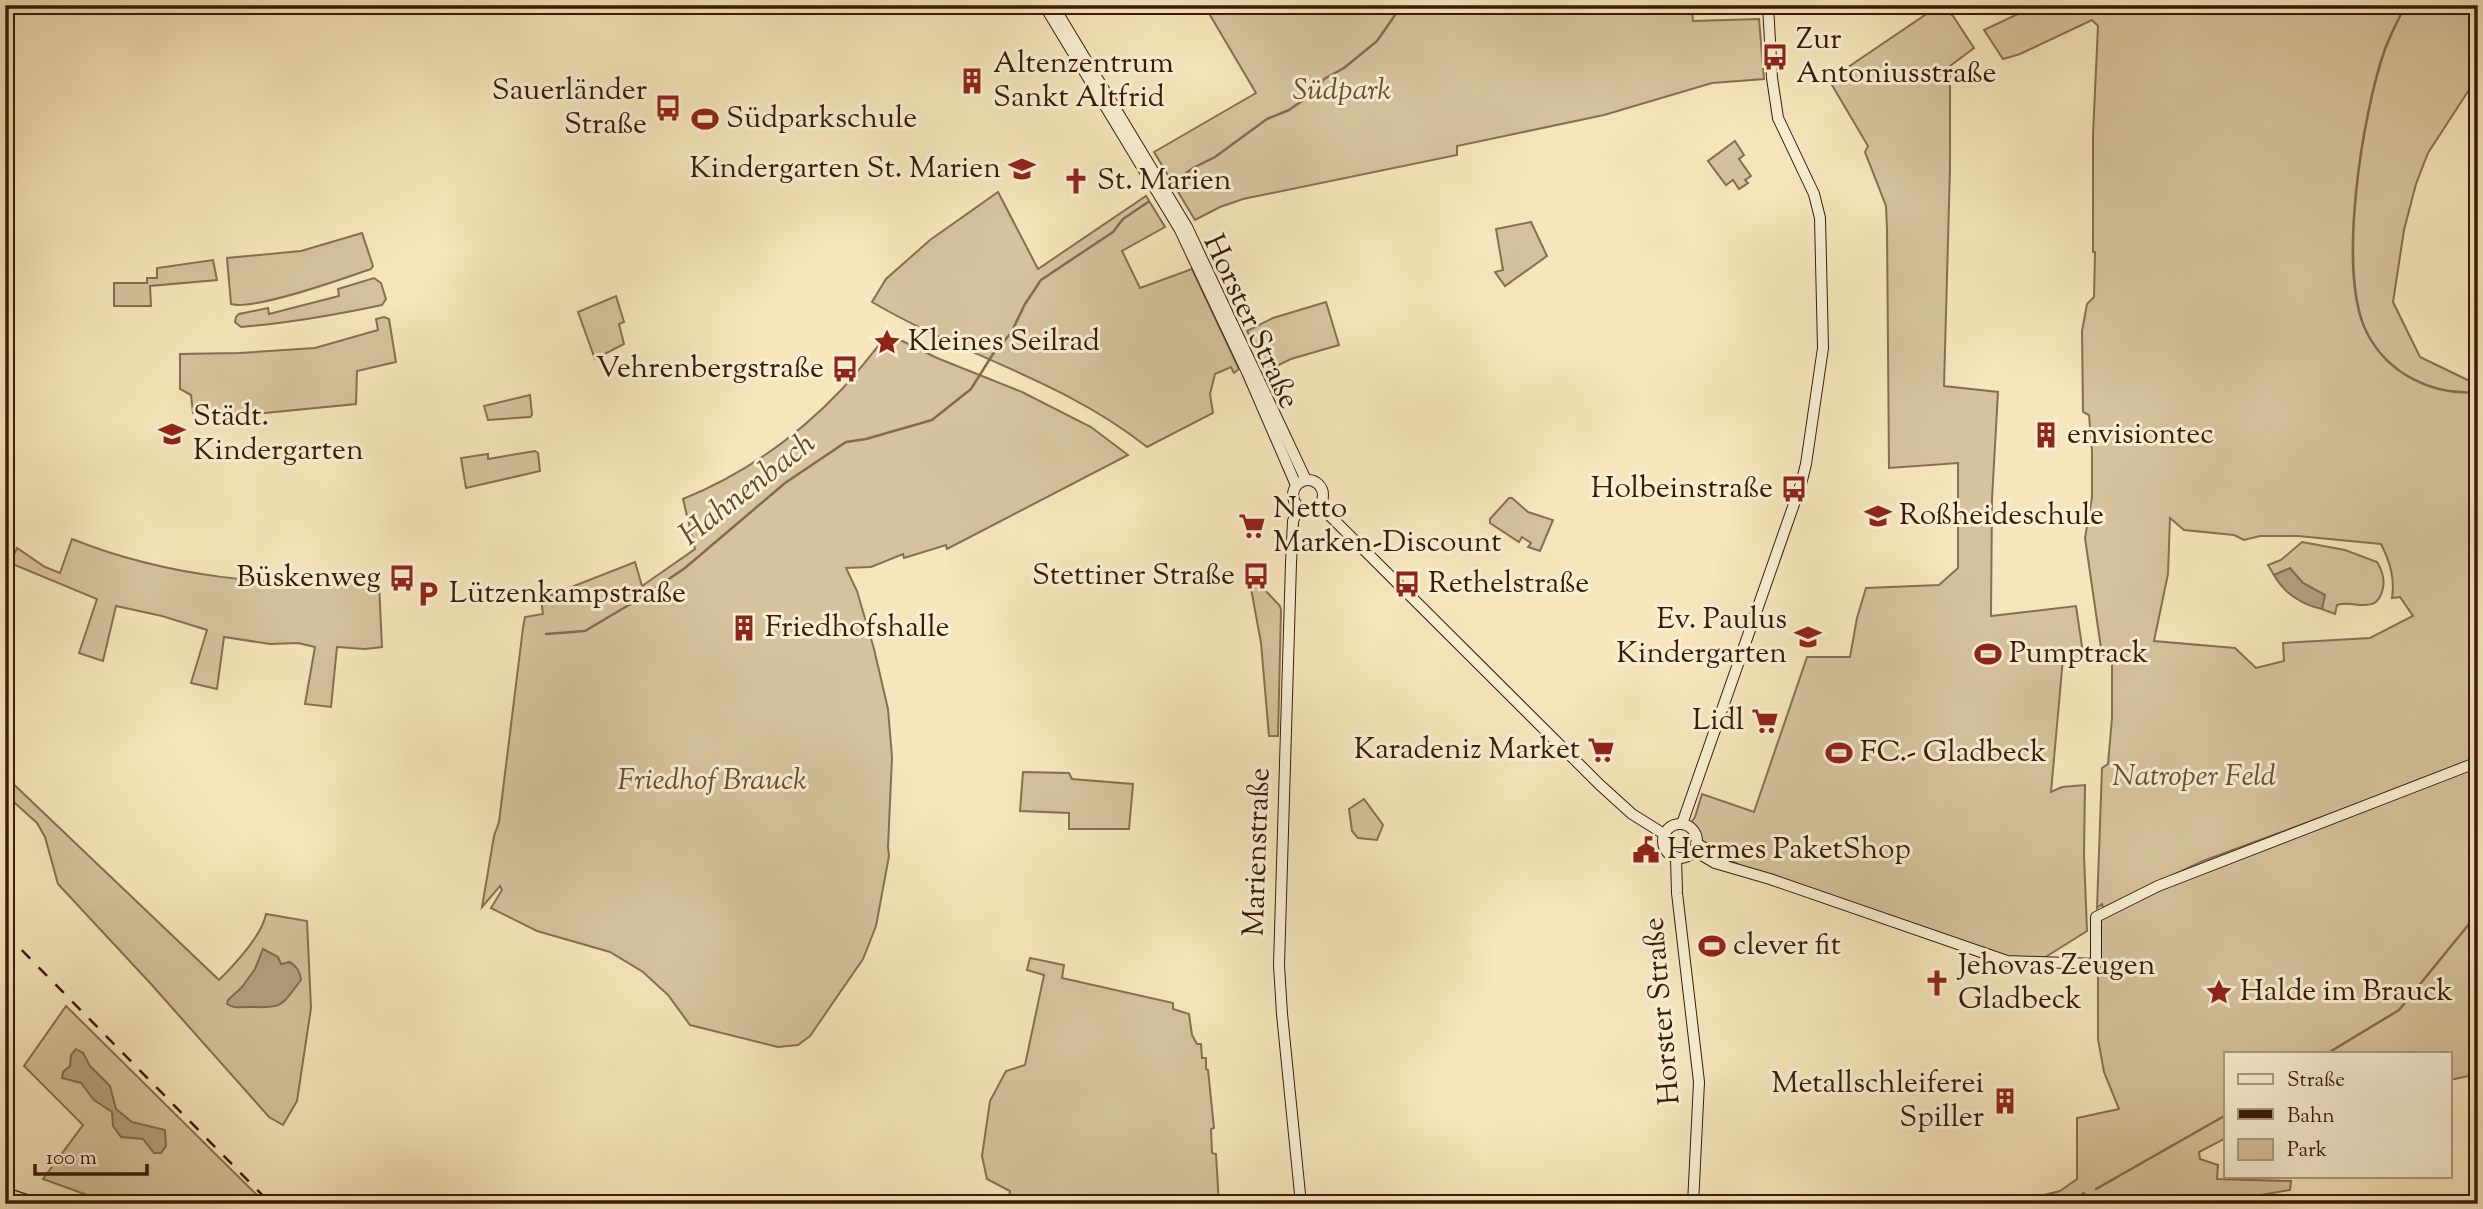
<svg xmlns="http://www.w3.org/2000/svg" width="2483" height="1209" font-family="'Sorts Mill Goudy',serif">
  <style>
    .green { fill: #d6c39d; stroke: #886e52; stroke-width: 2; fill-rule: evenodd }
    .water { fill: #b6a17e; stroke: #846b4f; stroke-width: 2 }
    .lines { fill: none; stroke-linecap: round; stroke-linejoin: round }
    .stream { stroke: #846b4f; stroke-width: 2.5 }
    .secondary-casing { stroke: #3a1a08; stroke-width: 12 }
    .highway-casing { stroke: #3a1a08; stroke-width: 15 }
    .secondary { stroke: #f9efd3; stroke-width: 10 }
    .highway { stroke: #f6e6bb; stroke-width: 12 }
    .rail { stroke: #3a1a08; stroke-width: 2.5; stroke-dasharray: 12 12; stroke-linecap: butt }
    .labels { text-anchor: middle; dominant-baseline: central; stroke-width: 6; stroke-linejoin: round; paint-order: stroke }
    .poi-label { font-size: 30px; fill: #3a1a08; stroke: #f9efd3; text-anchor: start }
    .park-label { font-size: 30px; font-style: italic; fill: #694d35; stroke: #f9efd3 }
    .street-label { font-size: 30px; fill: #3a1a08; stroke: #f9efd3 }
    .water-label { font-size: 32px; font-style: italic; fill: #654931; stroke: #f9efd3 }
  </style>
  <rect width="100%" height="100%" fill="#f6e6bb"/>
  <filter id="stains"><feTurbulence type="fractalNoise" baseFrequency=".00286" numOctaves="4"/><feColorMatrix values="0 0 0 0 .2 0 0 0 0 .09 0 0 0 0 .02 0 0 0 .5 -.17"/></filter>
  <radialGradient id="worn" r=".72"><stop offset=".6" stop-color="#630" stop-opacity="0"/><stop offset="1" stop-color="#630" stop-opacity=".3"/></radialGradient>
  <g class="green">
    <polygon points="1204,5 1680,5 1692,11 1693,21 1759,19 1764,79 1712,83 1604,115 1457,146 1457,155 1243,199 1220,207 1195,220 1154,152 1256,93"/>
    <path d="M2037,5h441v71l-50,77 -12,31 -12,46 -11,72 27,55 58,28v689l-28,6v-27h-224v85l-27,14 1,7 18,6 -1,14 74,2 -1,9 -81,14h-180l11,-8 20,-5 17,-12v-61l42,-9 -15,-37 -6,-33v-122l262,-114 -157,58 -100,47 -1,-4 -5,4 5,-140 6,-4 4,-46v-62l-10,-1 -17,-117 7,-41v-46l-3,-36 -6,-3 -1,-81 5,-27 7,-7 1,-45h-2v-118l5,-108 -6,-6 -72,34 -17,5 -19,-29zM2170,518l14,12 50,5 10,5 16,-4h38l83,8c9,18 14,34 11,54l8,-1 13,19 -43,22 -87,5 1,18 -28,7 -21,-20 -81,-7 14,-67z"/>
    <polygon points="1943,9 1953,16 1974,48 1950,66 1950,168 1944,386 1998,392 1992,499 1991,616 2076,606 2084,660 2063,658 2051,792 2062,787 2085,785 2084,855 2087,931 2039,961 2007,959 1743,867 1699,843 1698,833 1690,824 1695,817 1702,794 1754,812 1807,657 1850,657 1857,618 1866,588 1939,585 1958,568 1958,463 1889,468 1887,229 1886,206 1865,152 1868,146 1829,80 1928,13"/>
    <polygon points="1735,141 1744,155 1739,159 1751,176 1745,180 1748,183 1739,189 1733,180 1726,185 1708,161"/>
    <path d="M998,192l40,77 108,-73 19,31 -43,24 18,37 52,-19 47,100 -5,4 -3,-6 -16,7 -5,20 3,19 -66,34c-82,-66 -185,-92 -275,-145l14,-23 44,-39z"/>
    <polygon points="1531,222 1547,256 1505,286 1495,272 1503,270 1496,229"/>
    <path d="M362,233l11,33 -2,3c-26,9 -117,42 -140,35l-4,-46 74,-7z"/>
    <polygon points="213,260 217,280 150,286 151,306 114,306 114,283 147,283 147,278 157,278 157,268"/>
    <path d="M374,278l7,5 5,16 -4,6c-47,10 -93,18 -141,22l-6,-5 1,-5 3,-3 29,-6 1,6 70,-18 -1,-7z"/>
    <polygon points="616,296 624,322 619,324 624,344 595,359 578,312"/>
    <polygon points="1326,302 1339,345 1291,359 1266,371 1247,331 1273,318"/>
    <polygon points="384,317 389,319 396,362 357,371 356,404 265,413 193,413 191,395 180,389 180,354 239,353 315,348 378,330 376,319"/>
    <path d="M888,334l49,24 85,34 69,35 37,28 -181,94 -1,-4 -42,13 -1,-4 -32,13 -25,1 11,23 17,58 14,60 4,48 -4,90 1,9 -13,70 -13,33 -53,77 -12,9 -20,2 -88,-22 -22,-30 -25,-23 -33,-20 -73,-21 -46,-23 11,-18 -2,-4 -18,21 12,-71 5,-14 24,-194 2,-11 18,-3 -2,-15 94,-37 7,24 53,-37 -12,-50c62,-25 114,-62 160,-111 16,-17 30,-36 45,-54z"/>
    <polygon points="530,395 532,415 530,417 488,420 484,406"/>
    <polygon points="535,451 538,453 540,471 466,488 461,458 488,454 488,459"/>
    <polygon points="1509,498 1512,498 1528,512 1553,520 1540,551 1528,547 1531,543 1522,537 1519,542 1490,523 1490,519"/>
    <path d="M72,539c95,38 202,49 303,42v2h4l3,64 -17,2 -28,-2 -6,60 -26,-3 10,-57 -17,-4 -28,1 -46,-7 -7,52 -26,-6 16,-53 -45,-14 -46,-10 -13,55 -24,-8 18,-54 -87,-36 7,-15 28,19 15,6z"/>
    <path d="M2302,542l43,8 32,12c5,8 8,16 6,26 -6,29 -29,11 -46,17l-2,9 -13,-5 2,-14 -22,-12 -12,-14 -16,6 -6,-10 13,-5z"/>
    <polygon points="1248,572 1280,606 1281,610 1278,736 1269,736 1261,643"/>
    <polygon points="1023,772 1069,773 1072,779 1133,784 1129,829 1069,829 1069,813 1020,811"/>
    <path d="M5,776l214,204c15,-15 43,-45 47,-66l41,7 4,87 -14,93 -14,24 -14,-8 -118,-133 -93,-100 -13,-47 -8,-14 -32,-29z"/>
    <polygon points="1364,799 1383,825 1377,840 1358,838 1352,831 1349,809"/>
    <polygon points="1030,958 1064,965 1062,978 1173,1003 1173,1009 1189,1014 1192,1035 1197,1044 1201,1044 1202,1058 1206,1058 1206,1069 1208,1070 1214,1128 1211,1129 1212,1153 1216,1154 1219,1204 1008,1204 1010,1191 987,1179 982,1156 990,1101 1006,1071 1025,1065 1044,975 1027,970"/>
    <polygon points="66,1006 266,1204 112,1204 43,1179 83,1125 24,1066"/>
  </g>
  <g class="water">
    <path d="M2290,568l13,15 22,12 -3,14c-20,-4 -38,-16 -48,-34z"/>
    <path d="M263,949l15,8 3,7 8,-2c7,3 12,11 12,18 -21,27 -17,28 -51,27 -9,0 -15,2 -23,-3l1,-4 14,-13 13,-18z"/>
    <polygon points="76,1049 83,1053 90,1066 110,1086 116,1109 132,1122 165,1130 166,1146 161,1153 154,1153 143,1139 121,1137 113,1126 112,1112 94,1100 81,1083 62,1078 63,1072 70,1066 71,1055"/>
  </g>
  <g class="lines">
    <g class="stream">
      <path d="M2406,5c-8,14 -15,29 -21,44 -22,62 -49,224 -18,284 21,41 66,63 111,59"/>
      <polyline points="1174,182 1193,168 1215,157 1267,119 1289,110 1315,92 1324,79 1344,68 1377,41 1402,5"/>
      <polyline points="546,634 585,631 644,596 685,568 785,483 846,442 866,439 932,420 971,389 993,354 1011,333 1025,304 1041,280 1113,232 1123,219 1148,202"/>
      <polyline points="2328,1053 2399,1010 2478,913"/>
      <polyline points="2096,1189 2226,1115"/>
      <polyline points="2067,1204 2084,1193"/>
    </g>
    <g class="secondary-casing">
      <g id="secondary">
        <polyline points="1044,5 1180,230 1247,372 1296,485"/>
        <polyline points="1053,5 1187,227 1306,480"/>
        <circle cx="1308" cy="495" r="15"/>
        <polyline points="1319,505 1600,785 1632,814 1664,834"/>
        <polyline points="1299,507 1293,521 1291,563 1279,965 1282,1014 1301,1204"/>
        <polyline points="1682,824 1801,484 1806,464 1823,348 1820,218 1814,194 1778,118 1772,78 1768,5"/>
        <circle cx="1680" cy="841" r="17"/>
        <polyline points="1696,843 1724,860"/>
        <polyline points="1693,850 1715,863 1770,879 2007,961 2096,964 2096,917 2158,886 2478,762"/>
        <polyline points="1676,857 1677,893 1699,1082 1693,1204"/>
      </g>
    </g>
    <g class="highway-casing">
      <polyline id="highway" points="5,1194 34,1204"/>
    </g>
    <use href="#secondary" class="secondary"/>
    <use href="#highway" class="highway"/>
    <polyline class="rail" points="5,933 271,1204"/>
  </g>
  <defs>
    <g id="bus-bare" transform="scale(2.1)"><path d="M-5-6H5V4H4V6H2V4H-2V6H-4V4H-5ZM-3.5-4V0h7V-4ZM-3.5 1.2v1.5H-2V1.2ZM2 1.2v1.5H3.5V1.2Z" fill="#8f2418" stroke="#f9efd3" stroke-width="2.5" paint-order="stroke"/></g>
    <g id="building-bare" transform="scale(2.1)"><path d="M-4-6H4V6H1V3H-1V6H-4ZM-2.5-4.3h1.7v1.8h-1.7ZM.8-4.3h1.7v1.8H.8ZM-2.5-1h1.7V.8h-1.7ZM.8-1h1.7V.8H.8Z" fill="#8f2418" stroke="#f9efd3" stroke-width="2.5" paint-order="stroke"/></g>
    <g id="stadium-bare" transform="scale(2.1)"><path d="M0-5a6.5 5 0 1 0 0 10a6.5 5 0 1 0 0-10ZM-3.5-1.8h7v3.6h-7Z" fill="#8f2418" stroke="#f9efd3" stroke-width="2.5" paint-order="stroke"/></g>
    <g id="school-bare" transform="scale(2.1)"><path d="M0-5L7-2L0 1L-7-2ZM-4 1L0 2.5L4 1V4Q0 6-4 4Z" fill="#8f2418" stroke="#f9efd3" stroke-width="2.5" paint-order="stroke"/></g>
    <g id="church-bare" transform="scale(2.1)"><path d="M-1.2-6h2.4v3.5h3.3v2.4h-3.3V6h-2.4V-.1h-3.3v-2.4h3.3Z" fill="#8f2418" stroke="#f9efd3" stroke-width="2.5" paint-order="stroke"/></g>
    <g id="sight-bare" transform="scale(2.1)"><path d="M0-6L1.8-2.2L6-1.7L2.9 1.2L3.7 5.4L0 3.3L-3.7 5.4L-2.9 1.2L-6-1.7L-1.8-2.2Z" fill="#8f2418" stroke="#f9efd3" stroke-width="2.5" paint-order="stroke"/></g>
    <g id="supermarket-bare" transform="scale(2.1)"><path d="M-6-5.5h2.5l.6 2H6L4.5 2H-2.5L-4.4-4H-6ZM-1.5 3.2a1.3 1.3 0 1 0 .1 0ZM3 3.2a1.3 1.3 0 1 0 .1 0Z" fill="#8f2418" stroke="#f9efd3" stroke-width="2.5" paint-order="stroke"/></g>
    <g id="parking-bare" transform="scale(2.1)"><path d="M-3.5-5.5H1a3.5 3.5 0 0 1 0 7H-1V5.5H-3.5ZM-1-3.4V-.6H.8a1.4 1.4 0 0 0 0-2.8Z" fill="#8f2418" stroke="#f9efd3" stroke-width="2.5" paint-order="stroke"/></g>
    <g id="civic-bare" transform="scale(2.1)"><path d="M-.6-6.5H3V-4.5H.6V-3L4-1V1h2V6H-6V1h2V-1L-.6-3ZM-1.2 2.5V6h2.4V2.5Z" fill="#8f2418" stroke="#f9efd3" stroke-width="2.5" paint-order="stroke"/></g>
  </defs>
  <g fill-rule="evenodd">
    <use href="#bus-bare" x="1775" y="57"/>
    <use href="#building-bare" x="972" y="81"/>
    <use href="#bus-bare" x="668" y="108"/>
    <use href="#stadium-bare" x="705" y="119"/>
    <use href="#school-bare" x="1022" y="169"/>
    <use href="#church-bare" x="1076" y="181"/>
    <use href="#sight-bare" x="887" y="342"/>
    <use href="#bus-bare" x="845" y="369"/>
    <use href="#school-bare" x="172" y="434"/>
    <use href="#building-bare" x="2046" y="435"/>
    <use href="#bus-bare" x="1794" y="489"/>
    <use href="#school-bare" x="1878" y="516"/>
    <use href="#supermarket-bare" x="1252" y="526"/>
    <use href="#bus-bare" x="1256" y="576"/>
    <use href="#bus-bare" x="402" y="578"/>
    <use href="#bus-bare" x="1407" y="584"/>
    <use href="#parking-bare" x="428" y="594"/>
    <use href="#building-bare" x="744" y="628"/>
    <use href="#school-bare" x="1808" y="637"/>
    <use href="#stadium-bare" x="1988" y="654"/>
    <use href="#supermarket-bare" x="1765" y="721"/>
    <use href="#supermarket-bare" x="1601" y="750"/>
    <use href="#stadium-bare" x="1839" y="753"/>
    <use href="#civic-bare" x="1646" y="850"/>
    <use href="#stadium-bare" x="1712" y="946"/>
    <use href="#church-bare" x="1937" y="983"/>
    <use href="#sight-bare" x="2219" y="992"/>
    <use href="#building-bare" x="2005" y="1101"/>
  </g>
  <g class="labels">
    <g class="poi-label">
      <text x="1796" y="40">Zur<tspan x="1796" dy="34">Antoniusstraße</tspan></text>
      <text x="993" y="64">Altenzentrum<tspan x="993" dy="34">Sankt Altfrid</tspan></text>
      <text x="647" y="91" text-anchor="end">Sauerländer<tspan x="647" dy="34">Straße</tspan></text>
      <text x="726" y="119">Südparkschule</text>
      <text x="1001" y="169" text-anchor="end">Kindergarten St. Marien</text>
      <text x="1097" y="181">St. Marien</text>
      <text x="908" y="342">Kleines Seilrad</text>
      <text x="824" y="369" text-anchor="end">Vehrenbergstraße</text>
      <text x="193" y="417">Städt.<tspan x="193" dy="34">Kindergarten</tspan></text>
      <text x="2067" y="435">envisiontec</text>
      <text x="1773" y="489" text-anchor="end">Holbeinstraße</text>
      <text x="1273" y="509">Netto<tspan x="1273" dy="34">Marken-Discount</tspan></text>
      <text x="1899" y="516">Roßheideschule</text>
      <text x="1235" y="576" text-anchor="end">Stettiner Straße</text>
      <text x="381" y="578" text-anchor="end">Büskenweg</text>
      <text x="1428" y="584">Rethelstraße</text>
      <text x="449" y="594">Lützenkampstraße</text>
      <text x="1787" y="620" text-anchor="end">Ev. Paulus<tspan x="1787" dy="34">Kindergarten</tspan></text>
      <text x="765" y="628">Friedhofshalle</text>
      <text x="2009" y="654">Pumptrack</text>
      <text x="1744" y="721" text-anchor="end">Lidl</text>
      <text x="1580" y="750" text-anchor="end">Karadeniz Market</text>
      <text x="1860" y="753">FC.- Gladbeck</text>
      <text x="1667" y="850">Hermes PaketShop</text>
      <text x="1733" y="946">clever fit</text>
      <text x="1958" y="966">Jehovas Zeugen<tspan x="1958" dy="34">Gladbeck</tspan></text>
      <text x="2240" y="992">Halde im Brauck</text>
      <text x="1984" y="1084" text-anchor="end">Metallschleiferei<tspan x="1984" dy="34">Spiller</tspan></text>
    </g>
    <g class="park-label">
      <text x="1342" y="91">Südpark</text>
      <text x="2194" y="777">Natroper Feld</text>
      <text x="712" y="781">Friedhof Brauck</text>
    </g>
    <g class="street-label">
      <text transform="translate(1250 322) rotate(65)">Horster Straße</text>
      <text transform="translate(1258 852) rotate(-88)">Marienstraße</text>
      <text transform="translate(1663 1011) rotate(-95)">Horster Straße</text>
    </g>
    <g class="water-label">
      <text transform="translate(748 490) rotate(-38)">Hahnenbach</text>
    </g>
  </g>
  <rect width="2483" height="1209" fill="none" stroke="#f6e6bb" stroke-width="28"/>
  <rect x="7" y="7" width="2469" height="1195" fill="none" stroke="#3a1a08" stroke-width="3.5"/>
  <rect x="14" y="14" width="2455" height="1181" fill="none" stroke="#3a1a08" stroke-width="2"/>
  <rect x="2224" y="1052" width="228" height="126" fill="#f9efd3" stroke="#ad9a82" stroke-width="2"/>
  <rect x="2238" y="1074" width="35" height="10" fill="#f9efd3" stroke="#ad9a82" stroke-width="2"/>
  <text x="2287" y="1086" font-size="21" fill="#3a1a08">Straße</text>
  <rect x="2238" y="1109" width="35" height="10" fill="#3a1a08" stroke="#ad9a82" stroke-width="2"/>
  <text x="2287" y="1122" font-size="21" fill="#3a1a08">Bahn</text>
  <rect x="2238" y="1139" width="35" height="21" fill="#d6c39d" stroke="#ad9a82" stroke-width="2"/>
  <text x="2287" y="1156" font-size="21" fill="#3a1a08">Park</text>
  <path d="M35 1164v10h112v-10" fill="none" stroke="#3a1a08" stroke-width="3.5"/>
  <text x="46" y="1164" font-size="21" fill="#3a1a08" stroke="#f9efd3" stroke-width="5" paint-order="stroke">100 m</text>
  <rect width="100%" height="100%" filter="url(#stains)"/>
  <rect width="100%" height="100%" fill="url(#worn)"/>
</svg>
